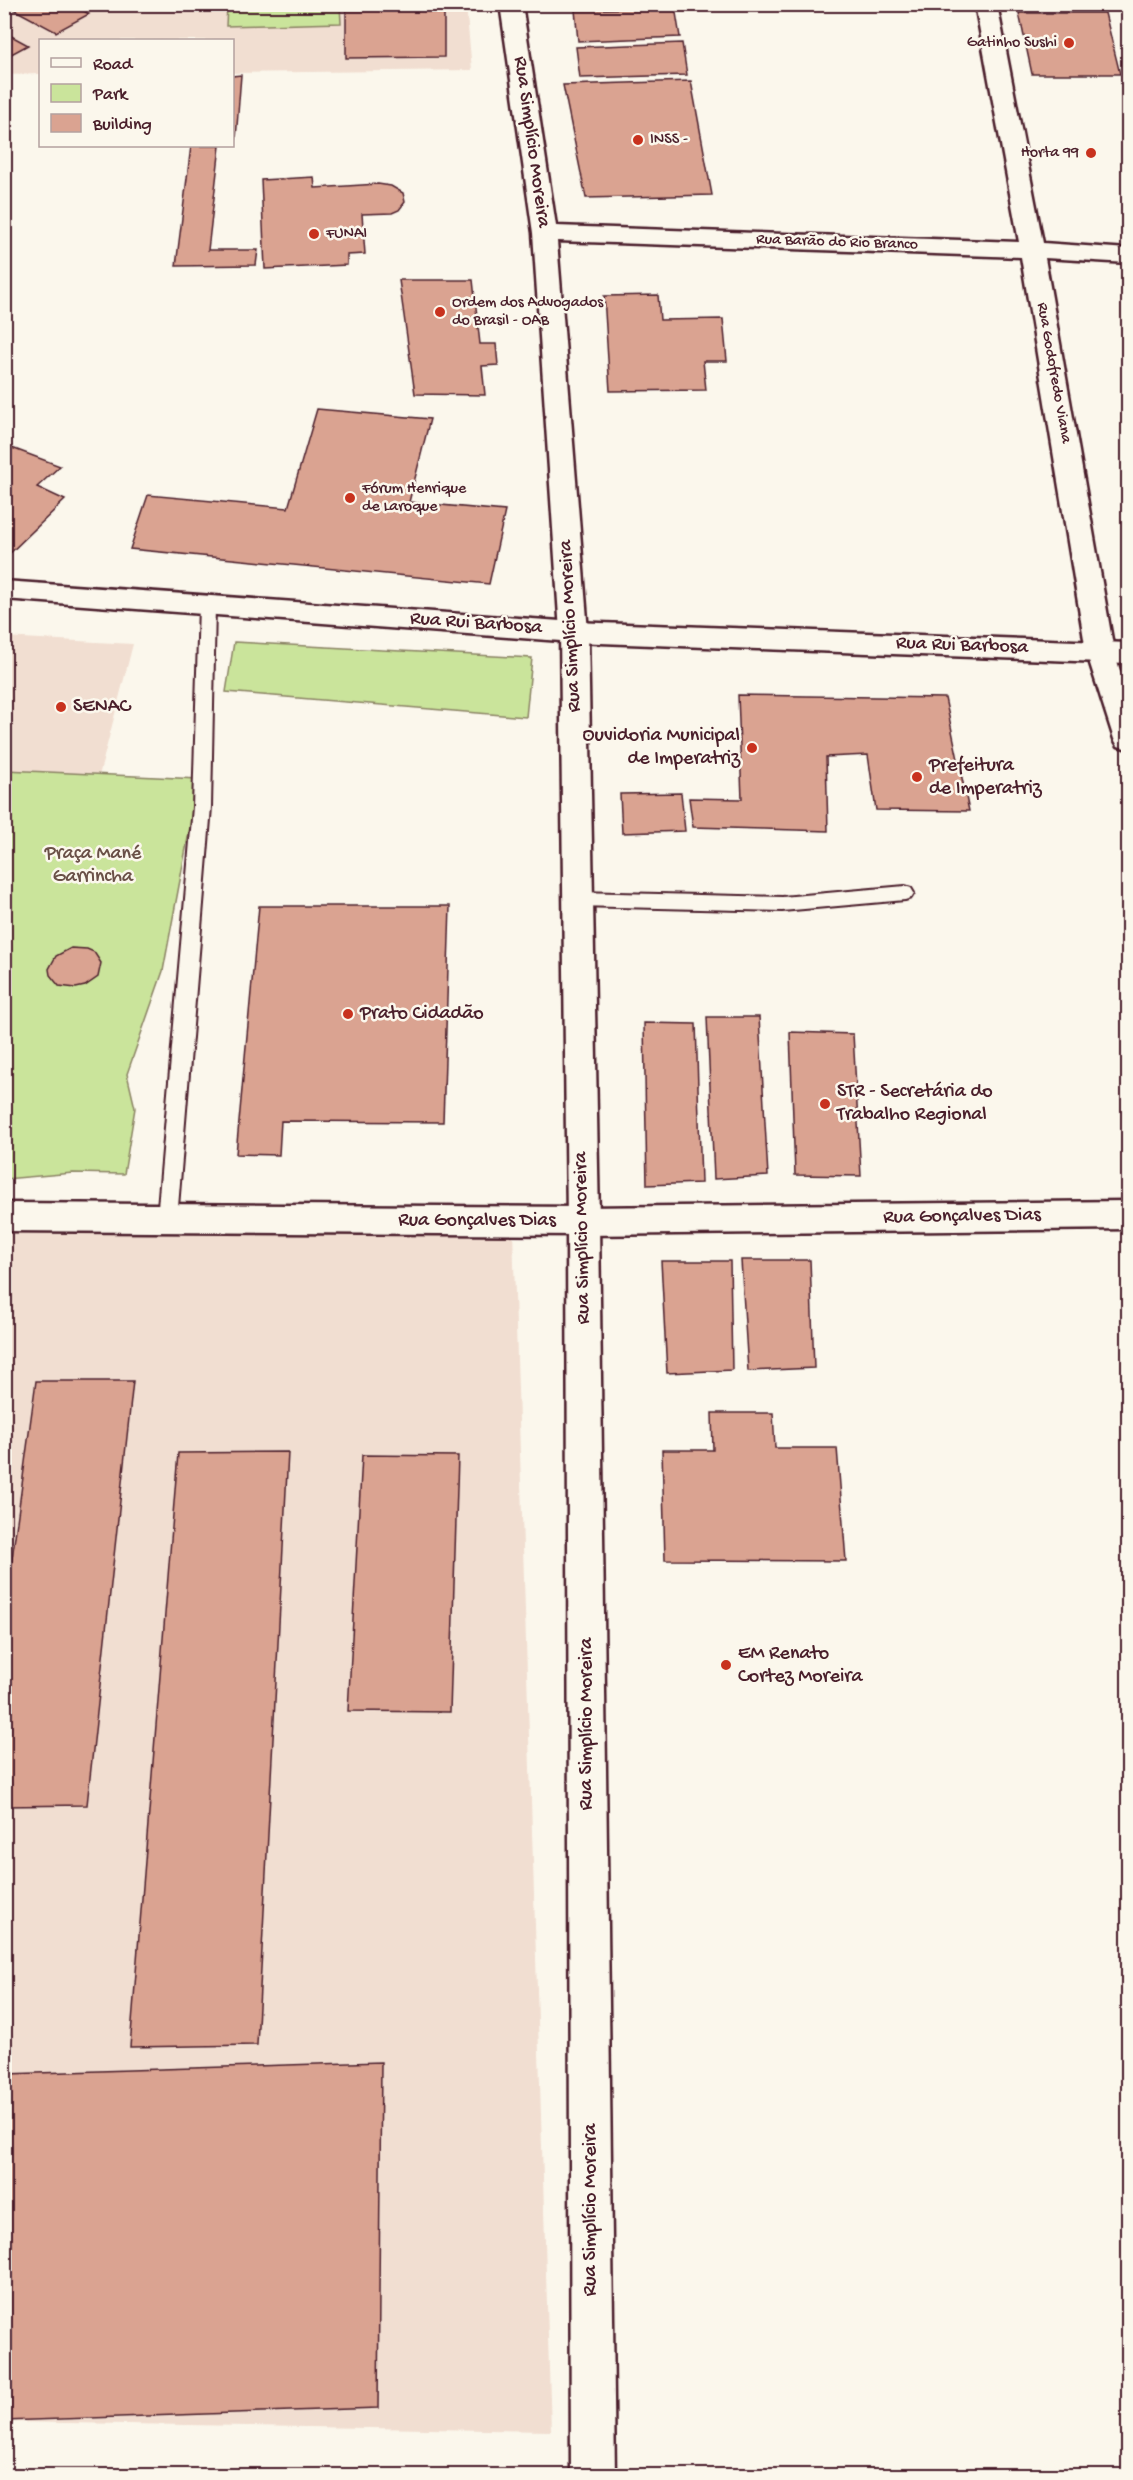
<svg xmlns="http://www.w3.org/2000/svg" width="1133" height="2480" font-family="'Gochi Hand',sans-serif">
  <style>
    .built { fill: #f1ded1 }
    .green { fill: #cae49b; stroke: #8a8263; stroke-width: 1.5 }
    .building { fill: #daa391; stroke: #4a1f2b; stroke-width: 1.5 }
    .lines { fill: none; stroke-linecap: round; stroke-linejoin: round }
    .lane-casing { stroke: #4a1f2b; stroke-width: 4 }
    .street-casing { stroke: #4a1f2b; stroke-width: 5 }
    .secondary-casing { stroke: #4a1f2b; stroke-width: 5 }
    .lane { fill: #fbf7ec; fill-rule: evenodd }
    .street { fill: #fbf7ec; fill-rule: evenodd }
    .secondary { fill: #fbf7ec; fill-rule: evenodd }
    .poi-dot { fill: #c8321e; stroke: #fbf7ec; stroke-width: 2 }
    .labels { text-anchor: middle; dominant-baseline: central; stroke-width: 5; stroke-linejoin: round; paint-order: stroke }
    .far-poi-label { font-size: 16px; fill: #4a1f2b; stroke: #fbf7ec; text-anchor: start }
    .far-street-label { font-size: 16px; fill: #4a1f2b; stroke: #fbf7ec }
    .street-label { font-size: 20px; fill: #4a1f2b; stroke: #fbf7ec }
    .poi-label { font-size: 20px; fill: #4a1f2b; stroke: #fbf7ec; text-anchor: start }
    .park-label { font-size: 20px; fill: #6a5047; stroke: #fbf7ec }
  </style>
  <rect width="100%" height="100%" fill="#fbf7ec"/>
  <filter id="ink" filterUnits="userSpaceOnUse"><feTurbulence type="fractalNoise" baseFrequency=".0167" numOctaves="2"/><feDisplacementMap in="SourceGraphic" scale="12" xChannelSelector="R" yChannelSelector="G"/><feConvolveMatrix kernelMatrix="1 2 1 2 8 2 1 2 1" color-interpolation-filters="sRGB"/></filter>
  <g filter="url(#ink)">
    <g class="built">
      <polygon points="4,5 466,5 472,70 233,73 232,40 40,40 40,74 5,75"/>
      <polygon points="4,637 133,644 99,776 5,770"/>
      <polygon points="5,1228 513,1231 551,2431 5,2422"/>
    </g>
    <g class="green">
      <polygon points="227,5 340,5 341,23 226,26"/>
      <polygon points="234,642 532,658 526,717 226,692"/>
      <polygon points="5,770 199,779 163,971 127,1074 135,1108 124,1174 73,1173 5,1179"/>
    </g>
    <g class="building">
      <polygon points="4,4 72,4 89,14 56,32"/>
      <polygon points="346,4 444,4 444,57 346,58"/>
      <polygon points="675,7 680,37 578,41 575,10"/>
      <polygon points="1019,13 1105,13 1120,74 1032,74"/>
      <polygon points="4,32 28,45 4,58"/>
      <polygon points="682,43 687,75 580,78 576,47"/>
      <polygon points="241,75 236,139 232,139 232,76"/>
      <polygon points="691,81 712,195 586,198 563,85"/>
      <polygon points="191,146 220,146 208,250 258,250 256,265 176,266"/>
      <polygon points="314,177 315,188 378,184 391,186 403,193 405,202 399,210 392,213 362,214 365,254 347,255 347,265 265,269 261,180"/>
      <polygon points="399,280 473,280 480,344 496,344 498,365 482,366 485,395 415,394"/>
      <polygon points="658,295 660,320 723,319 727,361 703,361 706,390 610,391 604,296"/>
      <polygon points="317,409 430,419 409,502 505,511 489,584 130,549 148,495 288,508"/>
      <polygon points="4,445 60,466 37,487 65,500 8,555 4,553"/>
      <polygon points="738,695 945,698 969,811 876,810 868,755 826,757 828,831 693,827 689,798 742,799"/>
      <polygon points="681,793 685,831 622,833 620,794"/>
      <polygon points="259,906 450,906 443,1122 281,1121 279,1155 236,1154"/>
      <polygon points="71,948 87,949 94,952 101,963 98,977 85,986 76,988 59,986 50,975 49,969 56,956"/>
      <polygon points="707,1017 759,1017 768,1176 714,1179"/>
      <polygon points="644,1023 696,1024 701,1183 647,1185"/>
      <polygon points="790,1032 853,1034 861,1176 795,1175"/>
      <polygon points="741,1260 810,1260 814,1368 748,1371"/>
      <polygon points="661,1261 730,1261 732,1370 667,1373"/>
      <polygon points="36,1381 133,1381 87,1805 4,1806 4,1618"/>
      <polygon points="712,1413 773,1413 775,1448 837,1448 846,1561 665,1560 662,1450 713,1450"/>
      <polygon points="288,1452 257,2045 130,2047 178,1453"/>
      <polygon points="362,1455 458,1456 450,1712 348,1711"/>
      <polygon points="381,2062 378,2408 4,2421 6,2074"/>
    </g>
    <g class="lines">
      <g class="lane-casing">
        <g id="lane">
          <polygon points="207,599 213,601 215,605 211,807 177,1219 174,1225 167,1227 160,1225 157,1219 193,807 199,605 201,601"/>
          <polygon points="905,886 911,888 914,893 911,898 905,900 782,911 577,906 571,904 568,899 571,894 577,892 782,897"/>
        </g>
      </g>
      <g class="street-casing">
        <g id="street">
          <polygon points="4,581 574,622 1128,643 1128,663 574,642 4,599"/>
          <polygon points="1128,1201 1128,1229 583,1235 4,1231 4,1203 583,1207"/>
        </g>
      </g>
      <g class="secondary-casing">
        <polygon id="secondary" points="500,4 522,4 556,226 1019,242 975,4 997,4 1043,243 1128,249 1128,263 1045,258 1114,651 1128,697 1128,749 1118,746 1114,739 1086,651 1021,257 557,241 588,632 599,1221 615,2476 571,2476 567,1221 560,632 533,233"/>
      </g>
      <use href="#lane" class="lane"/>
      <use href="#street" class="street"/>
      <use href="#secondary" class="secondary"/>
    </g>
  </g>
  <g class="poi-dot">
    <circle cx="1069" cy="43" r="6"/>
    <circle cx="638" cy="140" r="6"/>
    <circle cx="1091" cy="153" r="6"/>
    <circle cx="314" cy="234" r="6"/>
    <circle cx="440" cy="312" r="6"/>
    <circle cx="350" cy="498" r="6"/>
    <circle cx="61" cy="707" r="6"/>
    <circle cx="752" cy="748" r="6"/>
    <circle cx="917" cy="777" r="6"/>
    <circle cx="348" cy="1014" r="6"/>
    <circle cx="825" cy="1104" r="6"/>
    <circle cx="726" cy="1665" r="6"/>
  </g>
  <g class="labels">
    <g class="far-poi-label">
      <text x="1057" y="43" text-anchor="end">Gatinho Sushi</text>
      <text x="650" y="140">INSS -</text>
      <text x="1079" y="153" text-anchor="end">Horta 99</text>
      <text x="326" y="234">FUNAI</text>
      <text x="452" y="303">Ordem dos Advogados<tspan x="452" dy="18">do Brasil - OAB</tspan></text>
      <text x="362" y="489">Fórum Henrique<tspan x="362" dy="18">de Laroque</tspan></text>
    </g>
    <g class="far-street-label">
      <text transform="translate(837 243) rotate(2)">Rua Barão do Rio Branco</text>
      <text transform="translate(1053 373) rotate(80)">Rua Godofredo Viana</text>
    </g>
    <g class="street-label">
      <text transform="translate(531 142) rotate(82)">Rua Simplício Moreira</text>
      <text transform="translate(476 624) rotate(4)">Rua Rui Barbosa</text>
      <text transform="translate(571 626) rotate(-93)">Rua Simplício Moreira</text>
      <text transform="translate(962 646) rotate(2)">Rua Rui Barbosa</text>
      <text transform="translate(962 1217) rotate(-1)">Rua Gonçalves Dias</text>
      <text x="477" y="1221">Rua Gonçalves Dias</text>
      <text transform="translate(583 1238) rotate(-91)">Rua Simplício Moreira</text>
      <text transform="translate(587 1724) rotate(-90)">Rua Simplício Moreira</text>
      <text transform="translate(591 2210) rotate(-90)">Rua Simplício Moreira</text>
    </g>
    <g class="poi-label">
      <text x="73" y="707">SENAC</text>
      <text x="740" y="736" text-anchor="end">Ouvidoria Municipal<tspan x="740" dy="23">de Imperatriz</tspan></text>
      <text x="929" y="766">Prefeitura<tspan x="929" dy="23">de Imperatriz</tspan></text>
      <text x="360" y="1014">Prato Cidadão</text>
      <text x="837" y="1092">STR - Secretária do<tspan x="837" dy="23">Trabalho Regional</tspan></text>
      <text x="738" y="1654">EM Renato<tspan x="738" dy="23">Cortez Moreira</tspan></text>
    </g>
    <g class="park-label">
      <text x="93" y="854">Praça Mané<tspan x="93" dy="23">Garrincha</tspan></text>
    </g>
  </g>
  <rect width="1133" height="2480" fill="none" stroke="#fbf7ec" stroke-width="24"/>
  <rect x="12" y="12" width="1109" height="2456" fill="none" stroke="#4a1f2b" stroke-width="2" filter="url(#ink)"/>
  <rect x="39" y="39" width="195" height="108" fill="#fbf7ec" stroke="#b4a19f" stroke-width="1.5"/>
  <rect x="51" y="58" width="30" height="9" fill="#fbf7ec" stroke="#b4a19f" stroke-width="1.5"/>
  <text x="93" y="69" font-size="18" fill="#4a1f2b">Road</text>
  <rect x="51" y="84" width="30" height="18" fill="#cae49b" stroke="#b4a19f" stroke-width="1.5"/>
  <text x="93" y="99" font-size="18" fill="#4a1f2b">Park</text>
  <rect x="51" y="114" width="30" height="18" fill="#daa391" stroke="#b4a19f" stroke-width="1.5"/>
  <text x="93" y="129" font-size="18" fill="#4a1f2b">Building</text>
</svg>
